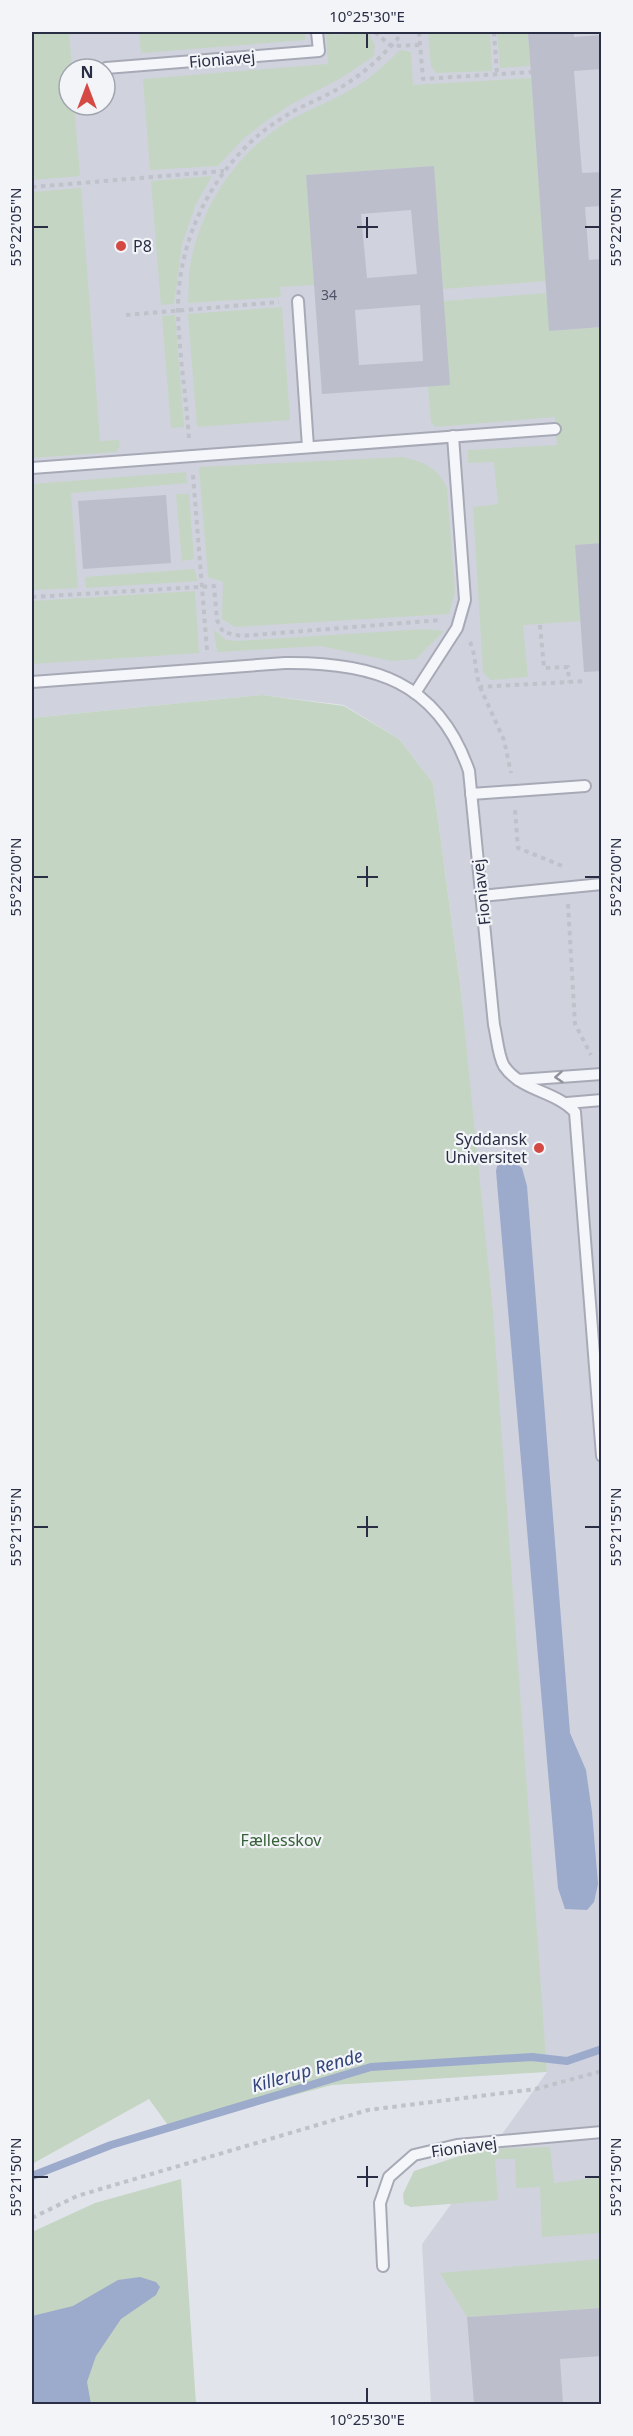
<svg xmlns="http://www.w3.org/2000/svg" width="633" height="2436" font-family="'Noto Sans',sans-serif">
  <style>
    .built { fill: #d0d3dd; fill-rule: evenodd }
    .green { fill: #c4d5c3 }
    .water { fill: #9caacc }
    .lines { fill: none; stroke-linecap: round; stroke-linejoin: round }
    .stream { stroke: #9caacc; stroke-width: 8 }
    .building { fill: #bcbfcb; fill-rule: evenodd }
    .lane-casing { stroke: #a7aab6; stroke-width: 14 }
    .path { stroke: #c0c2ca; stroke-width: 4; stroke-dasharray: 4.5 4.5; stroke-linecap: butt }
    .lane { stroke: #f5f6f9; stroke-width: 10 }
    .oneway { stroke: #8f929e }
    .ticks { fill: none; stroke: #292e44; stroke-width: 2 }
    .poi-dot { fill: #d44944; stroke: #f2f4f8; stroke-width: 2 }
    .labels { text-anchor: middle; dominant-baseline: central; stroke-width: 4.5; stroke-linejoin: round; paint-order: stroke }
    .number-label { font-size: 14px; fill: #4e5266 }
    .street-label { font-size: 16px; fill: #292e44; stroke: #f2f4f8 }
    .poi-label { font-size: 16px; fill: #292e44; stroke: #f2f4f8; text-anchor: start }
    .park-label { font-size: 16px; fill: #366136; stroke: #f2f4f8 }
    .water-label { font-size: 18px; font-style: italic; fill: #32447a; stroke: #f2f4f8 }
    .neatline { fill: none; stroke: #292e44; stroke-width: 2 }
    .ticks-label { font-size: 15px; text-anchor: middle; fill: #292e44 }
  </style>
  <rect width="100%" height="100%" fill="#e2e4eb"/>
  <path class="built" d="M32,32h569v2372h-170l-9,-160 125,-172 -87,-1089 -27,-200 -34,-44 -55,-34 -82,-10 -230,23zM69,69h36v36h-36z"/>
  <g class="green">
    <polygon points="32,32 69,32 72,69 69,69 69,105 74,105 80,176 32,180"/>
    <polygon points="139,32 305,32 305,40 141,53"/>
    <polygon points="326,32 333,32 334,35 368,33 375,45 374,56 341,78 290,105 266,121 243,139 218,166 150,170 143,79 328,64"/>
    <polygon points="428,32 490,32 492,71 436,73 431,66"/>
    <polygon points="497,32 528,32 530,66 500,68"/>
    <path d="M400,50l11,2 2,33 118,-7 15,203 -103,8 -10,-123 -127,9 8,110 -34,2 1,10 -93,6c1,-14 0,-28 3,-42 12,-59 48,-112 101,-142 20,-11 42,-19 62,-31 17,-10 32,-24 46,-38z"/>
    <polygon points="212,176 196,204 182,244 174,304 161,305 151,181"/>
    <polygon points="81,188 100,441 119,440 120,446 116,452 32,458 32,192"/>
    <polygon points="546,293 550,331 601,327 601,543 575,545 581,621 523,625 528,677 490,680 483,672 473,507 498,504 494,462 468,463 468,450 557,445 555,417 435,427 431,422 428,386 444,301"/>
    <polygon points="282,307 290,420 197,427 188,314"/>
    <polygon points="175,315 184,427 171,428 162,316"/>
    <path d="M402,457c21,4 36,11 45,31l8,104 -6,22 -214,13 -13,-8 1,-37 -15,-5 -9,-110z"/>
    <polygon points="186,472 187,483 71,493 78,588 32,590 32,484"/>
    <polygon points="176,494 189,494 194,559 182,561"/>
    <polygon points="194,569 198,581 86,588 85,577"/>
    <polygon points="195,591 199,653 32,664 32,601"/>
    <polygon points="425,629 444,631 416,659 391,661 321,646 217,652 214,630 226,640 238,641"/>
    <polygon points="262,695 344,706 399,739 433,783 460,983 493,1312 547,2072 332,2085 170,2128 149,2099 32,2164 32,718"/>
    <polygon points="550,2147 554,2183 601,2177 601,2233 542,2237 540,2187 516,2188 515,2159 495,2159 498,2200 411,2207 404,2204 403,2194 414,2171 481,2149"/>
    <polygon points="181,2179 196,2404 32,2404 32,2232 95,2203"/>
    <polygon points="601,2259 601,2308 467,2317 440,2273"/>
  </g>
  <g class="water">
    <polygon points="509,1157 522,1168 527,1186 570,1733 586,1770 592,1812 598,1884 594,1902 587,1910 565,1909 558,1888 496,1171 499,1158"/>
    <polygon points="140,2277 156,2282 160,2287 156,2295 121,2319 96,2356 87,2382 91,2404 32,2404 32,2316 73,2306 118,2280"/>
  </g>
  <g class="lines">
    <polyline class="stream" points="32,2176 111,2145 371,2067 532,2057 567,2061 602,2049"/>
  </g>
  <g class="building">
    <polygon points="528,32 574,32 574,37 602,35 602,69 574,71 582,173 602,172 602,206 585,207 589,260 602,259 602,327 549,331"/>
    <path d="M434,166l16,219 -128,9 -16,-219zM411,210l6,64 -50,4 -6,-64zM420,305l3,56 -64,4 -4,-55z"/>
    <polygon points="166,495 171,563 83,569 78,501"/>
    <polygon points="602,543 602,671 584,672 575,545"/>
    <polygon points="602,2308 602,2356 560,2359 563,2404 474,2404 467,2317"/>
  </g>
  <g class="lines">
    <g class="lane-casing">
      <g id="lane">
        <polyline points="106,68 319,51 317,32"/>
        <polyline points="298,301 308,447"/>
        <polyline points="32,468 555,429"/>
        <path d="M32,682l253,-19c88,-1 153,18 184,108l25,254c3,12 4,31 10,41 17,25 52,25 71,46l27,344"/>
        <polyline points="415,693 457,628 465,600 453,436"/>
        <polyline points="471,794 585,786"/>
        <polyline points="481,896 602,884"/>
        <polyline points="518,1080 602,1074"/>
        <polyline points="567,1103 602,1100"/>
        <polyline points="383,2266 380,2203 389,2177 414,2155 457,2145 602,2132"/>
      </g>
    </g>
    <g class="path">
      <polyline points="375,32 391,46 420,45"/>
      <polyline points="419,32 423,79 531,72"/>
      <polyline points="494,32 497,74"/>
      <polyline points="32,187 224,171"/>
      <polyline points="126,315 279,302"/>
      <path d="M189,438c-3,-42 -10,-85 -11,-127 -1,-76 40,-153 104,-193 20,-13 44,-21 64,-34 21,-13 42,-33 57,-52"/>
      <polyline points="193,475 207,650"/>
      <polyline points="32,597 214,586 217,620 223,632 241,636 441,620"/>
      <polyline points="540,625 544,668 568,667 569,682"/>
      <path d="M470,642c6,12 5,31 10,45l105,-6"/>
      <polyline points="480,687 504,740 511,773"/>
      <polyline points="515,810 518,848 565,867"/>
      <polyline points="568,904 575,1024 591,1055"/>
      <polyline points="32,2218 77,2196 368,2110 536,2089 602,2071"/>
    </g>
    <use href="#lane" class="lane"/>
  </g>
  <defs><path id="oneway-chevron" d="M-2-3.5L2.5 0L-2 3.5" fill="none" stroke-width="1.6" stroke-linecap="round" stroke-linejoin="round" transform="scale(1.5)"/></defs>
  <use class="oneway" href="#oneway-chevron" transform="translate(559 1077) rotate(176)"/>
  <path class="ticks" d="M367,33v15M367,217v21M33,227h15M357,227h21M585,227h15M367,866v21M33,877h15M357,877h21M585,877h15M367,1516v21M33,1527h15M357,1527h21M585,1527h15M367,2166v21M33,2177h15M357,2177h21M585,2177h15M367,2388v15"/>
  <g class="poi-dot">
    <circle cx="121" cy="246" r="6"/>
    <circle cx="539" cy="1148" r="6"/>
  </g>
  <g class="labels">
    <g class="number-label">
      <text x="329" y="294">34</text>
    </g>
    <g class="street-label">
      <text transform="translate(222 59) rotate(-5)">Fioniavej</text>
      <text transform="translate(481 892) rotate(-96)">Fioniavej</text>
      <text transform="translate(464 2147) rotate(-8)">Fioniavej</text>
    </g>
    <g class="poi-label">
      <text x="133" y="246">P8</text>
      <text x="527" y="1139" text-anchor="end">Syddansk<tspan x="527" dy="18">Universitet</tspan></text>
    </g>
    <g class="park-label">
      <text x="281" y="1840">Fællesskov</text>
    </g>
    <g class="water-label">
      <text transform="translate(307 2070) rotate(-16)">Killerup Rende</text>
    </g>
  </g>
  <rect width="633" height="2436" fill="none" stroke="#f2f4f8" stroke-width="66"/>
  <g transform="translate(87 87)"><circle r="28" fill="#f2f4f8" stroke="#a2a5b0" stroke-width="1.5"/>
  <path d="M0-4.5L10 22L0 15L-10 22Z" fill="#d44944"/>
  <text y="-9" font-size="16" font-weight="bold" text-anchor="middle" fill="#292e44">N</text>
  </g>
  <rect x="33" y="33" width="567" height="2370" class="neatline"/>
  <g class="ticks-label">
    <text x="367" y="22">10°25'30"E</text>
    <text transform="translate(16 227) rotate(-90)" y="5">55°22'05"N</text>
    <text transform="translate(616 227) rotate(-90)" y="5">55°22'05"N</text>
    <text transform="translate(16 877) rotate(-90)" y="5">55°22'00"N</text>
    <text transform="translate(616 877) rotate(-90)" y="5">55°22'00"N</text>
    <text transform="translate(16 1527) rotate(-90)" y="5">55°21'55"N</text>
    <text transform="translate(616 1527) rotate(-90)" y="5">55°21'55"N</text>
    <text transform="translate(16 2177) rotate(-90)" y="5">55°21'50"N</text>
    <text transform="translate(616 2177) rotate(-90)" y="5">55°21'50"N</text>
    <text x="367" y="2425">10°25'30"E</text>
  </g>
</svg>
